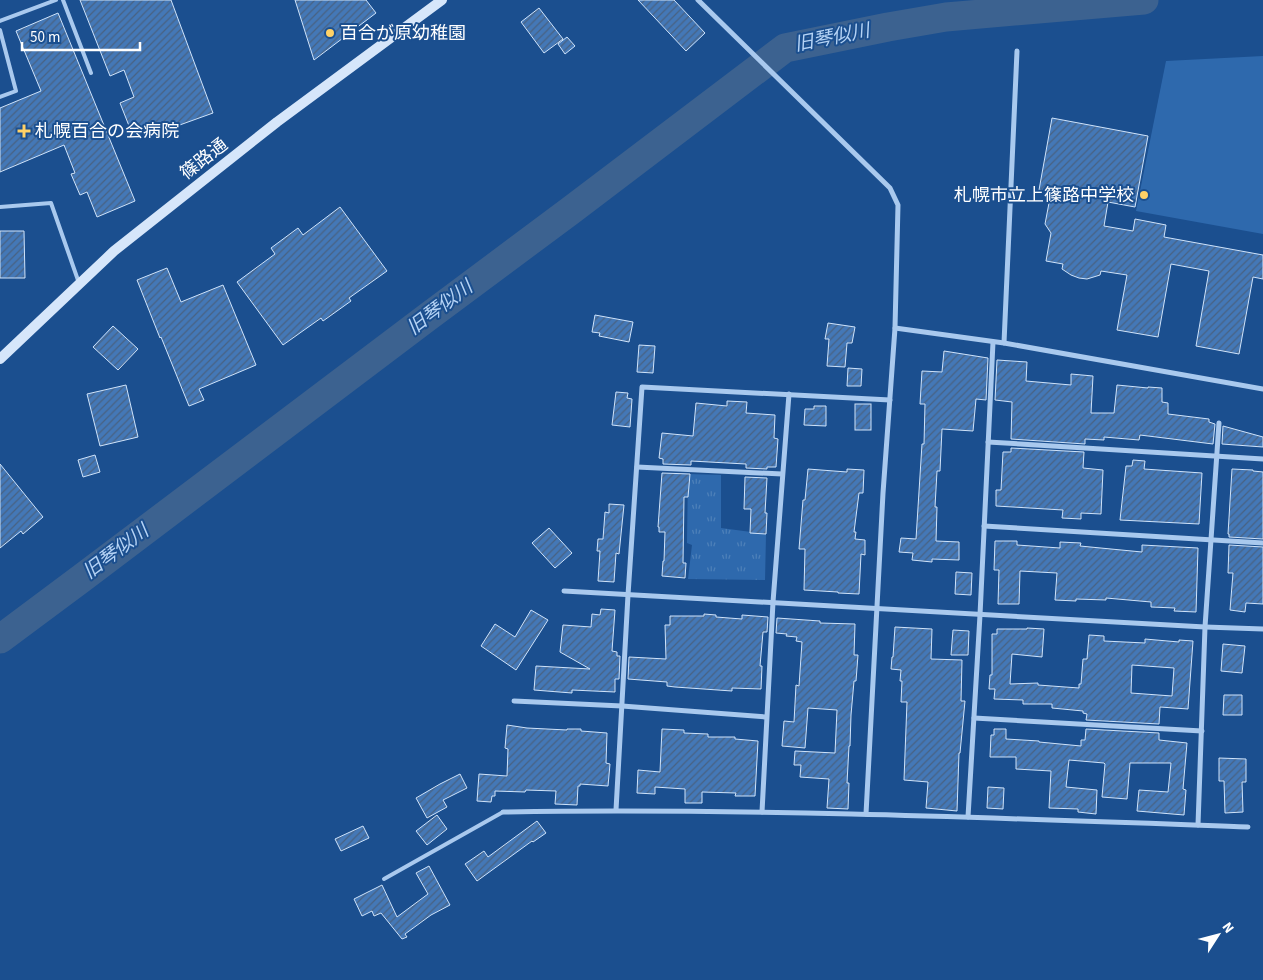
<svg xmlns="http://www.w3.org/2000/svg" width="1263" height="980" font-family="'Source Sans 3','Noto Sans JP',sans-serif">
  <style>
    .park { fill: url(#park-tufts) }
    .pitch { fill: #2e69ad }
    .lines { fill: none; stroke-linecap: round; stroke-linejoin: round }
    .river { stroke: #3c6290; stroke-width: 29 }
    .building { fill: url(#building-hatch); stroke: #cfe3fa; fill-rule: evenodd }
    .lane { stroke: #a9c9ee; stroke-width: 4 }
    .street { stroke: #a9c9ee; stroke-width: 5 }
    .secondary { stroke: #d6e6fa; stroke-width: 10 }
    .poi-dot { fill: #ffd166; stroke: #1b4f8f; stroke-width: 2 }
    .labels { text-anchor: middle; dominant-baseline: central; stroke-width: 4; stroke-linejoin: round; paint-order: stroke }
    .poi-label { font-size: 18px; fill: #fff; stroke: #1b4f8f; text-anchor: start }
    .street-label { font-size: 18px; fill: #fff; stroke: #1b4f8f }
    .water-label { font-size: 19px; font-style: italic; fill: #b5d3f5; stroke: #1b4f8f }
  </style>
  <defs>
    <pattern id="park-tufts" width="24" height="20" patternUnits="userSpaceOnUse" patternTransform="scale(1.25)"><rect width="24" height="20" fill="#2e69ad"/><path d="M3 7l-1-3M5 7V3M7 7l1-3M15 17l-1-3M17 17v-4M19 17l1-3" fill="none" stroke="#4d80b9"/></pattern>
    <pattern id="building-hatch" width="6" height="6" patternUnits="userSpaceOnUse" patternTransform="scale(1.25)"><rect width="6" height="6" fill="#4478b7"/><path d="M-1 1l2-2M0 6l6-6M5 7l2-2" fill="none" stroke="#486282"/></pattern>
  </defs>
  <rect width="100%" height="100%" fill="#1b4f8f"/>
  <polygon class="park" points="688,474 721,475 721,528 766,534 765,580 688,579 692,545 687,543"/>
  <polygon class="pitch" points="1263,56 1263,234 1136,211 1166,61"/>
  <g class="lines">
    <polyline class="river" points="0,639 82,578 429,316 570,211 785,48 888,27 946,17 1144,0"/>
  </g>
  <g class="building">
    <polygon points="80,0 171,0 213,113 163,131 160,124 133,136 120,103 134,97 124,70 110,76"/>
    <polygon points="295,0 366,0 376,13 314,60"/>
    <polygon points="638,0 674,0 705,33 686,51"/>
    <polygon points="539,8 563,39 544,53 521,22"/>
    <polygon points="58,13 135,201 97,217 87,192 80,195 71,174 75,173 64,145 0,172 0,108 41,91 16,31"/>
    <polygon points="567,37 575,46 565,54 558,44"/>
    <polygon points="1052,118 1148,136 1135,207 1108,202 1104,226 1133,231 1135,219 1166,225 1164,237 1263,255 1263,279 1253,277 1239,354 1196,346 1209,271 1171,264 1158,337 1117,330 1127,275 1101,271 1100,275 1087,279 1079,278 1071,275 1062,269 1063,264 1046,261 1051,233 1045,224 1049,203 1047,201 1049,192 1039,190"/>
    <polygon points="340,207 387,271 349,298 351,301 323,321 321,318 283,345 237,282 275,254 271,248 298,228 303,235"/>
    <polygon points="0,231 24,231 25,278 0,278"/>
    <polygon points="167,268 181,302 223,285 256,365 199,389 204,400 189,406 161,337 160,338 137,280"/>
    <polygon points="595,315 633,322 629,342 599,336 600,333 592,332"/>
    <polygon points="828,323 855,327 852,343 847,343 845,367 827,366 829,339 825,339"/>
    <polygon points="113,326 138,349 118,370 93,347"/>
    <polygon points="639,345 655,346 653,373 637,372"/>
    <polygon points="944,351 988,358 986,400 976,399 973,431 942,429 940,471 937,471 935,507 937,507 936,541 959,542 959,560 932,559 932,562 912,560 913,553 899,552 901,538 916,539 922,444 924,444 925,404 920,404 922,371 942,372"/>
    <polygon points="997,360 1027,362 1026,381 1071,385 1071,374 1093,376 1091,413 1114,413 1117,385 1148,388 1148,387 1162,388 1162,402 1168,403 1168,414 1209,419 1209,422 1215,424 1213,444 1140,435 1139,440 1104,437 1104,440 1085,439 1085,444 1011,439 1012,402 995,400"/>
    <polygon points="848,368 862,369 861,386 847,386"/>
    <polygon points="126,385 138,437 100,446 87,394"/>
    <polygon points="616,392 628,393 627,398 632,399 630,427 612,425"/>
    <polygon points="727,401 747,402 746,413 775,415 774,438 778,439 776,467 767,467 767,469 746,468 746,464 691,461 691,465 663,464 663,459 659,458 662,433 693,436 696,403 727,406"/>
    <rect x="855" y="404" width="16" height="26"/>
    <polygon points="814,406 826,406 826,426 804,425 805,409 814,409"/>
    <polygon points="1223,426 1263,437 1263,447 1222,444"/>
    <polygon points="1011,448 1084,452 1083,468 1103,470 1101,514 1081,513 1081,519 1062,518 1063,510 996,506 996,490 1001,490 1003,452 1011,452"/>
    <polygon points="95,455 100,472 83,477 78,460"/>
    <polygon points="1133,460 1145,461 1144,469 1202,473 1199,524 1120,520 1126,466 1132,466"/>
    <polygon points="0,464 43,517 23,534 21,531 0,548"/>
    <polygon points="808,469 847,472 847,469 864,470 863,493 859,493 854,532 856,532 855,539 865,540 865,555 861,554 859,594 838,593 838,592 804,590 805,549 799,549 803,500 805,500"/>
    <polygon points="1232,469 1253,470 1253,471 1263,472 1263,539 1229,537 1229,534 1228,534"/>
    <polygon points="662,473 690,474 688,497 684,497 683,563 686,563 685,578 662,576 663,561 664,561 665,532 659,532 659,527 658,527"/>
    <polygon points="745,477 767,478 765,513 767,513 766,534 750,533 751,509 744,509"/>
    <polygon points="609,504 624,505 619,554 616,553 614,582 598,581 600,551 597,551 598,539 603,539 605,512 609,513"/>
    <polygon points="549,528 572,553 555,568 532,543"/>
    <polygon points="995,541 1017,541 1017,545 1060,548 1060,542 1081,543 1080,546 1142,552 1142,545 1198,548 1196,612 1174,611 1175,608 1151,607 1151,602 1106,598 1106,600 1076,599 1076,601 1055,600 1057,573 1020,571 1019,604 998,604 999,570 994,570"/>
    <polygon points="1229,545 1263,547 1263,604 1246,603 1245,612 1230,610 1233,573 1228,573"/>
    <polygon points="956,572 972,573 971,595 955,594"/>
    <polygon points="601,609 615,610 612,651 617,652 617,656 620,656 619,679 615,679 615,692 572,690 572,693 534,690 536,666 590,669 560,652 563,625 591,627 592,614 600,615"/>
    <polygon points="531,610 548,620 516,670 481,646 495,624 515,637"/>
    <polygon points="704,614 716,615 716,617 742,619 742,615 768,617 767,632 763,632 760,666 762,666 761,689 732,688 732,691 675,687 667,686 667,682 628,679 629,657 666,659 665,625 670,625 670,616 704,616"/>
    <polygon points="777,618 820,621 820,623 855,624 854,655 858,655 856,681 854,681 851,715 850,746 849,746 847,783 849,783 848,809 827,808 829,779 800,777 801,765 794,765 795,751 835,753 837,710 808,708 805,748 782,746 784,721 794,722 796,685 799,686 802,642 796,641 797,637 786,636 787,634 776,633"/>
    <polygon points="895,627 932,629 931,659 962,660 961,701 965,701 960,753 959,753 957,811 926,808 928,782 904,780 907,702 901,702 902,681 900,681 901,670 891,669 892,657 893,657"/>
    <path d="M1027,628l17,1 -2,28 -30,-3 -2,30 28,-1v2l41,3v-4h2l2,-25h4l2,-24 15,1v5l41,2v-4l34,3v-2l14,1 -5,68 -28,-2 -1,17 -73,-4 1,-6 -4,-1v-2l-31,-3v-4h-29v-4l-29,-1 1,-10h-6l1,-14h2v-41h5v-5h30zM1132,665l42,3 -2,28 -41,-3z"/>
    <polygon points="953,630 969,631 968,655 951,655"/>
    <polygon points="1223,644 1245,646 1242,673 1221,671"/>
    <polygon points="1224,695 1242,695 1242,715 1223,715"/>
    <polygon points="507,725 527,728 567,730 567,729 581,729 581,731 607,733 606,763 610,764 608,786 580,784 580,786 578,786 577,805 555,804 556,791 526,790 525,792 495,791 495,796 492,796 491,802 477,801 479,774 507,776 508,749 505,748"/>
    <polygon points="662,729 684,730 684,733 708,734 708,737 735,737 735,739 758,741 755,796 735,796 736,793 702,792 702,803 685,803 685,789 655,787 655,794 637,793 638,770 660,772"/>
    <polygon points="994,729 1006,729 1006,739 1039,741 1039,742 1081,746 1081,740 1085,740 1086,729 1159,733 1159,740 1187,743 1183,789 1186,790 1184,815 1137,811 1139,790 1168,792 1171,763 1130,763 1127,799 1102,797 1105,764 1104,763 1069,760 1066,787 1097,790 1096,814 1078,812 1078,809 1049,808 1051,771 1016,769 1016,757 990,757 991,735 994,735"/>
    <polygon points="1219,758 1246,759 1246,782 1242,782 1243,812 1225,813 1224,781 1219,781"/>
    <polygon points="460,774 467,788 443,800 447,807 427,818 416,798 440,784"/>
    <polygon points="988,787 1004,788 1003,809 987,808"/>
    <polygon points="437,815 447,829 427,845 416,831"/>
    <polygon points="537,821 546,833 533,842 532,841 477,881 465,864 484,851 488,857"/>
    <polygon points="363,826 369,838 341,851 335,839"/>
    <polygon points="429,866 450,905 431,915 405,934 407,937 402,939 381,913 374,916 372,911 362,916 354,899 382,885 397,917 428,894 416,873"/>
  </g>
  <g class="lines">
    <g class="lane">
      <polyline points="63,0 91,73"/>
      <polyline points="0,21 56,0"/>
      <polyline points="0,30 16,91 0,97"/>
      <polyline points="0,207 51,203 79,283"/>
      <polyline points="384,879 503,812"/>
    </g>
    <g class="street">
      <polyline points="698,0 890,188 898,205 895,328 883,493 866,814"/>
      <polyline points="895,328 1004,343 1263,389"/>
      <polyline points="1004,343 1017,51"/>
      <polyline points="988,442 1263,459"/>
      <polyline points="637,467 782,474"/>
      <polyline points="984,526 1263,543"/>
      <polyline points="564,591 1205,627 1263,629"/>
      <polyline points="514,701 622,706 766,717"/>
      <polyline points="974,718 1202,731"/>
      <polyline points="616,810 628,595 642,387 890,400"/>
      <path d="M503,812c248,-4 497,6 745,15"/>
      <polyline points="762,812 773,602 789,394"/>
      <polyline points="968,817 980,615 993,342"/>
      <polyline points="1198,825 1205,627 1219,423"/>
    </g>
    <polyline class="secondary" points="0,359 114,251 277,122 442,0"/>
  </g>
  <g class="poi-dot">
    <circle cx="330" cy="33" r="5"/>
    <path d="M21.5 123.5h5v5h5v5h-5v5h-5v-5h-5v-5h5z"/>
    <circle cx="1144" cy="195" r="5"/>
  </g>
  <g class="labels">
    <g class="poi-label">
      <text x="340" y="33">百合が原幼稚園</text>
      <text x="35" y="131">札幌百合の会病院</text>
      <text x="1134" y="195" text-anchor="end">札幌市立上篠路中学校</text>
    </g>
    <g class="street-label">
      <text transform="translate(204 159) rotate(-38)">篠路通</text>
    </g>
    <g class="water-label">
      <text transform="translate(832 38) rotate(-11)">旧琴似川</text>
      <text transform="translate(440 308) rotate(-37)">旧琴似川</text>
      <text transform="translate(116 552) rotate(-37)">旧琴似川</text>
    </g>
  </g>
  <g transform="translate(1218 935) rotate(54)" stroke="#1b4f8f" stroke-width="4" paint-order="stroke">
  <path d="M0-4L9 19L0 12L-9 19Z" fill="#ffffff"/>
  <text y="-8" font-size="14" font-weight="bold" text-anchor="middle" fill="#ffffff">N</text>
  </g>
  <path d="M22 42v8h118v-8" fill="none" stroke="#ffffff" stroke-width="2.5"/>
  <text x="30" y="42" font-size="15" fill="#ffffff" stroke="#1b4f8f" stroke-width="4" paint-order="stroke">50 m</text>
</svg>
